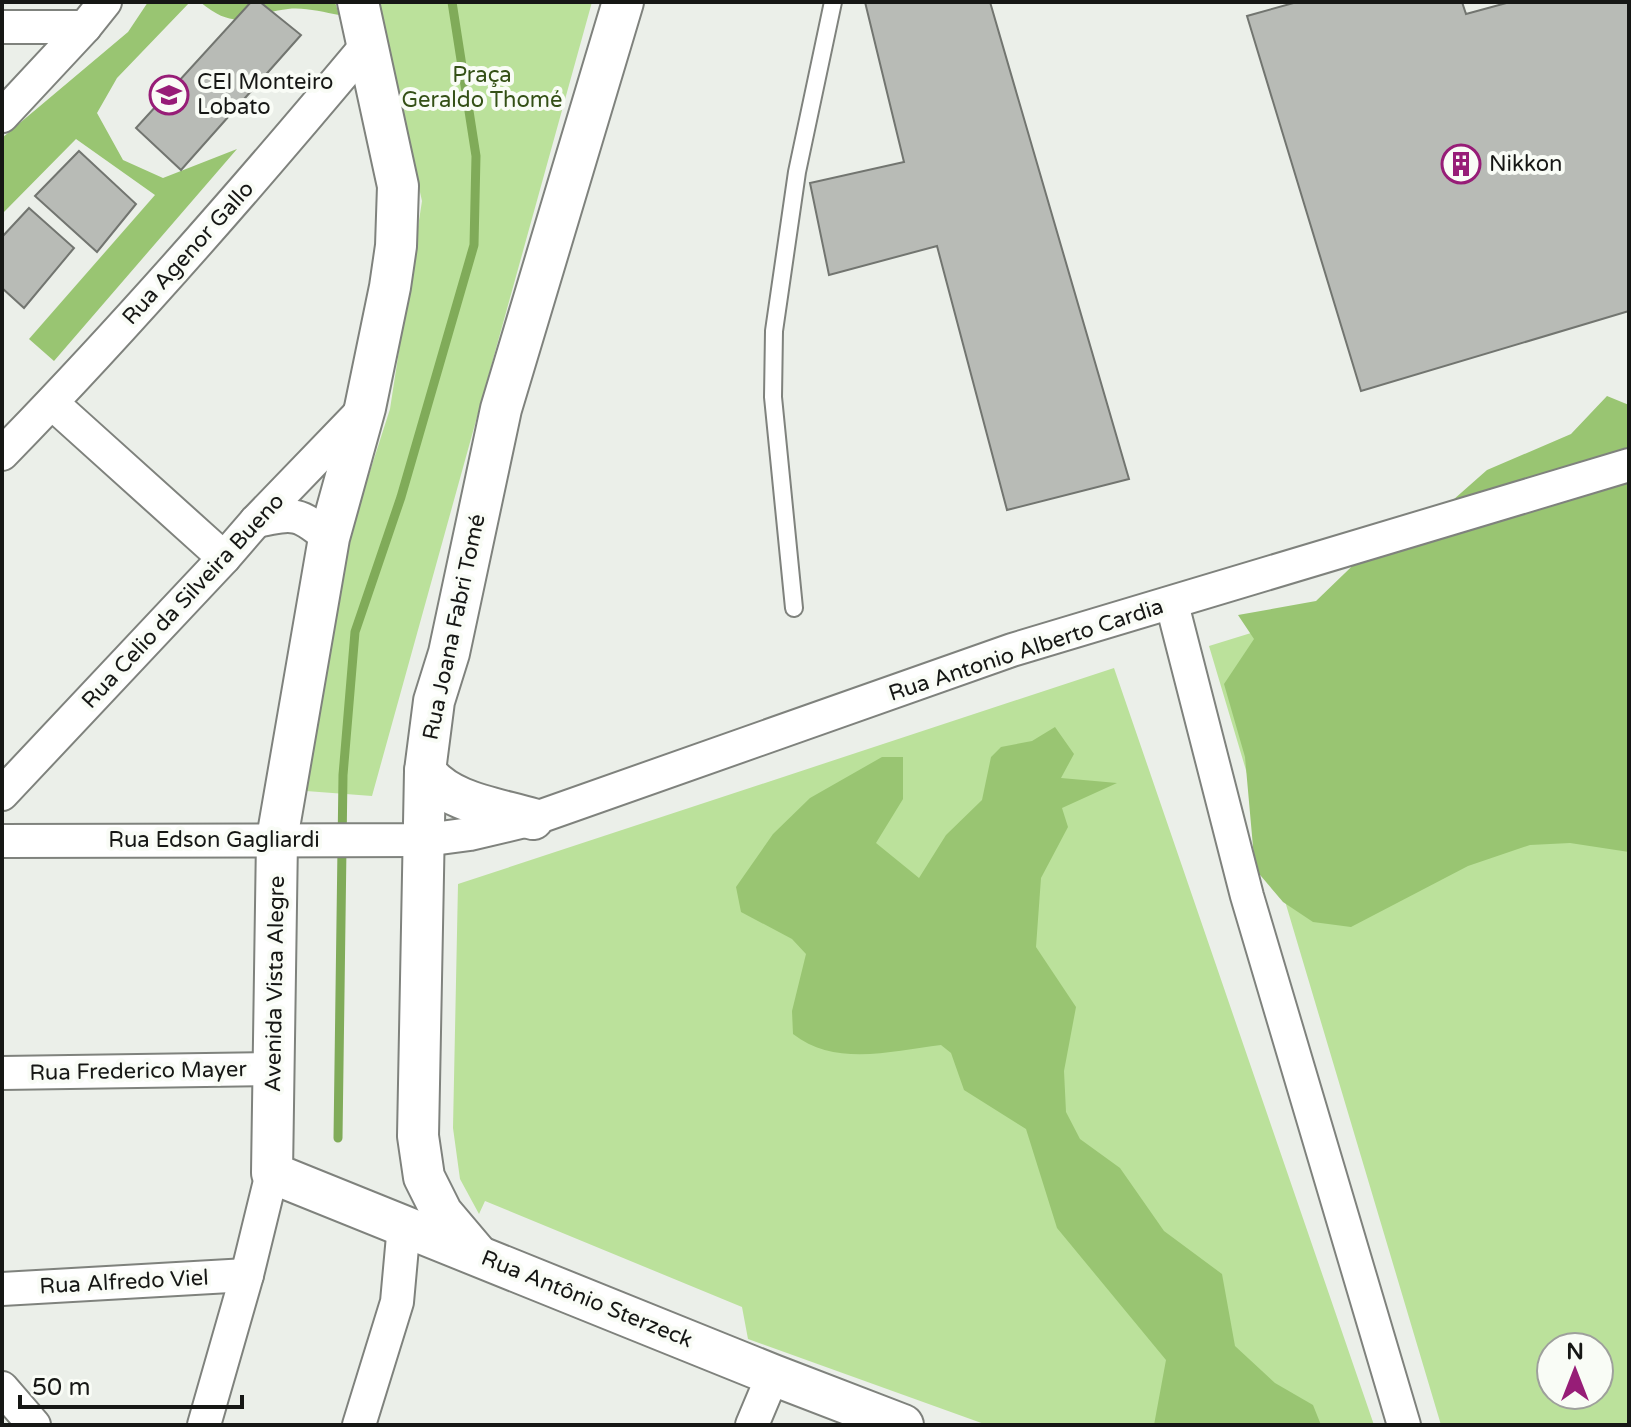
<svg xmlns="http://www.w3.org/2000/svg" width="1631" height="1427" font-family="'Varela Round',sans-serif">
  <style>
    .green { fill: #bbe19b; fill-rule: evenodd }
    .forest { fill: #99c572 }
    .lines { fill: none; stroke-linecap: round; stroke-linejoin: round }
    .stream { stroke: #80ab59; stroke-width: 9 }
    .building { fill: #b8bbb6; stroke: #727570; stroke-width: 2 }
    .service-casing { stroke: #7f827d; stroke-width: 20 }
    .minor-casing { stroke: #7f827d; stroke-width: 36 }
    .tertiary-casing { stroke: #7f827d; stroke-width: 44 }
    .service { stroke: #fff; stroke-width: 16 }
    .minor { stroke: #fff; stroke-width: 32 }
    .tertiary { stroke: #fff; stroke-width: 40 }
    .labels { text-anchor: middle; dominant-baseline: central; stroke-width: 8; stroke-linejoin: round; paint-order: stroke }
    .park-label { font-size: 22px; fill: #345016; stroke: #f9fcf6 }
    .poi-label { font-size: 22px; fill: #161715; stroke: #f9fcf6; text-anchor: start }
    .street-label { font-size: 22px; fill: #161715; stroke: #f9fcf6 }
  </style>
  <rect width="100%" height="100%" fill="#ebefe9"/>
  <g class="green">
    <polygon points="377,2 592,2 372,796 306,791 345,549 390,409 422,201"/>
    <path d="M1629,516v909h-188l-232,-779zM1551,1347h48v48h-48z"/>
    <polygon points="1114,668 1374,1425 987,1425 748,1339 742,1307 485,1201 479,1214 460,1179 453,1128 458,884"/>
  </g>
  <g class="forest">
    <polygon points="148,2 190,2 117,78 97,113 123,160 163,178 237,149 54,361 29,339 155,195 76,139 2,214 2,138 128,32"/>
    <path d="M200,2h135l4,13c-16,-3 -35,-8 -51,-6 -41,5 -50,24 -88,-7z"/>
    <polygon points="1607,396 1629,405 1629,852 1570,843 1530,845 1468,866 1351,927 1313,922 1283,902 1255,869 1245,757 1224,684 1254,639 1238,615 1316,601 1402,518 1453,500 1487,470 1571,434"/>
    <path d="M1055,727l19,27 -13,24 56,5 -55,25 6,19 -27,51 -5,69 40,60 -12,64 2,41 14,27 40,29 44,63 58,43 13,72 40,37 38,22 8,20h-167l12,-65 -109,-132 -31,-99 -62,-39 -13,-37 -10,-8c-49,6 -106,22 -148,-11l-1,-23 14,-57 -14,-15 -51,-27 -5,-25 37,-53 37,-36 72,-41h21v42l-27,44 43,35 27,-43 36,-35 9,-43 10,-10 31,-6z"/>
  </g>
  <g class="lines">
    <polyline class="stream" points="338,1138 343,775 355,632 401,497 474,245 476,156 452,2"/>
  </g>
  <g class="building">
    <polygon points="251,2 260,2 301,35 181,170 136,128"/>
    <polygon points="865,2 990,2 1129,479 1007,510 937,246 829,275 810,183 904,162"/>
    <polygon points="1297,2 1462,2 1466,14 1510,2 1629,2 1629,311 1361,391 1247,16"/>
    <polygon points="79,151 136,204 97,252 35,196"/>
    <polygon points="29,208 74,248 24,308 2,288 2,237"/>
  </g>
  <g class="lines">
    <g class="service-casing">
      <polyline id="service" points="794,608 773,397 774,331 797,172 833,2"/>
    </g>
    <g class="minor-casing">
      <g id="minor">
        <polyline points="2,27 85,27"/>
        <polyline points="2,116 85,27 105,2"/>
        <polyline points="52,403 224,558"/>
        <path d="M2,454c127,-130 248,-269 365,-409"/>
        <path d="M256,521c39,-8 42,-9 73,17"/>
        <polyline points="1172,604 1247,896 1404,1425"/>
        <polyline points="2,794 224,558 256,521 365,408"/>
        <polyline points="2,841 425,840 470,834 533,819 1012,650 1629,465"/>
        <polyline points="2,1073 274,1069"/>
        <polyline points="2,1289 247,1275"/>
        <polyline points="2,1388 34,1425"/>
        <polyline points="204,1425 247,1275 272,1173"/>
        <polyline points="359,1425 397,1302 404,1225"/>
        <polyline points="752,1425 773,1375"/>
      </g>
    </g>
    <g class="tertiary-casing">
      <g id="tertiary">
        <polyline points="358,2 398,186 396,246 390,287 365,408 329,538 277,839 272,1173 773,1375 903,1425"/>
        <path d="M425,771c23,32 72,37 108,48"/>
        <polyline points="475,1252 442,1213 424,1177 418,1136 425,771 434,701 449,653 501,409 623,2"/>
      </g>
    </g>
    <use href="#service" class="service"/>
    <use href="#minor" class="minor"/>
    <use href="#tertiary" class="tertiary"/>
  </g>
  <defs>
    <g id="school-ring" transform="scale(2)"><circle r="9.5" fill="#f9fcf6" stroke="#971d77" stroke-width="1.5"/><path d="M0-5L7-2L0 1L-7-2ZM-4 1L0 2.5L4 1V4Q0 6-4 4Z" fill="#971d77"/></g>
    <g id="building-ring" transform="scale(2)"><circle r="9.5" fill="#f9fcf6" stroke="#971d77" stroke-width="1.5"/><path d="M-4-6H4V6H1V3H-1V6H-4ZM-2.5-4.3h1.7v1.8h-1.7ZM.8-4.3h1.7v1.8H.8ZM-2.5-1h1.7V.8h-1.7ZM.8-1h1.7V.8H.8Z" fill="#971d77"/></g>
  </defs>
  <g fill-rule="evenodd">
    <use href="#school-ring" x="169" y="95"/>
    <use href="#building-ring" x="1461" y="164"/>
  </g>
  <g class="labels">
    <g class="park-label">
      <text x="482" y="75">Praça<tspan x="482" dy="25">Geraldo Thomé</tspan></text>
    </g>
    <g class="poi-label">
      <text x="197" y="82">CEI Monteiro<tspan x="197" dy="25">Lobato</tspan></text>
      <text x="1489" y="164">Nikkon</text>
    </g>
    <g class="street-label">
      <text transform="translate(188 253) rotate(-48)">Rua Agenor Gallo</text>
      <text transform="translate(183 601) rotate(-47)">Rua Celio da Silveira Bueno</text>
      <text transform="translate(454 627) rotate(-78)">Rua Joana Fabri Tomé</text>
      <text transform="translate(1026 650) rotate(-18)">Rua Antonio Alberto Cardia</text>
      <text x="214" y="840">Rua Edson Gagliardi</text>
      <text transform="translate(275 984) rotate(-89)">Avenida Vista Alegre</text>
      <text transform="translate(138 1071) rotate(-1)">Rua Frederico Mayer</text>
      <text transform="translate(124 1282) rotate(-3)">Rua Alfredo Viel</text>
      <text transform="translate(587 1299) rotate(22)">Rua Antônio Sterzeck</text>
    </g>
  </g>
  <rect width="1631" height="1427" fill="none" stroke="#161715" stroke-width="8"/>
  <g transform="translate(1575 1371)"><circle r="38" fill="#f9fcf6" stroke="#9ea09c" stroke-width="2"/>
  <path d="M0-6L14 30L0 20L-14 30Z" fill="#971d77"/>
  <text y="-12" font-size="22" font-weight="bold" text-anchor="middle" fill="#161715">N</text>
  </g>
  <path d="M20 1395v12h222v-12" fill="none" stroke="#161715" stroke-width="4"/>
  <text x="32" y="1395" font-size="24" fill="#161715" stroke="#f9fcf6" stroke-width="6" paint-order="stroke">50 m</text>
</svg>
